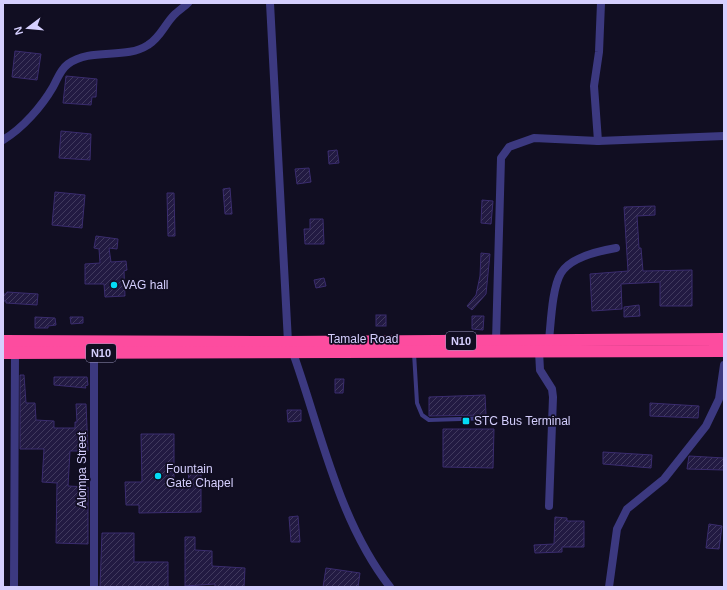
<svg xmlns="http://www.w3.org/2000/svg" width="727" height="590" font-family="Helvetica,sans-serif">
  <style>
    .building { fill: url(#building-hatch); stroke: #3a2c6e }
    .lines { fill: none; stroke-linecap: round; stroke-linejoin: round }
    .lane { stroke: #3c3980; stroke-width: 4 }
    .street { stroke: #3c3980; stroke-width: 8 }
    .highway { stroke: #fd4c9f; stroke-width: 12 }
    .poi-dot { fill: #03dcf6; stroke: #110e22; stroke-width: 1.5 }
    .labels { text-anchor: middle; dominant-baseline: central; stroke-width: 3.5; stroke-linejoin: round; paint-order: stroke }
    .shield { fill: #110e22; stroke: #9a95bc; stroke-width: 1 }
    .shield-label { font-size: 11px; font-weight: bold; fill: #d5cffe }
    .poi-label { font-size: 12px; fill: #d5cffe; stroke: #110e22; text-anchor: start }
    .street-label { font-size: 12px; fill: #d5cffe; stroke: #110e22 }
  </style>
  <defs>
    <pattern id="building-hatch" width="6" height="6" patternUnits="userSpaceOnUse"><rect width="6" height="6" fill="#221a42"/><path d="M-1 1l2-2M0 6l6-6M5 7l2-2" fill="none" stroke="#413a5e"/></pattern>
  </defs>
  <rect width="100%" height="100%" fill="#110e22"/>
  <g class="building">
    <polygon points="15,51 41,54 37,80 12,77"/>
    <polygon points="66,76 97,79 96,97 92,97 91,105 63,103"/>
    <polygon points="61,131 91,134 90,160 59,158"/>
    <polygon points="337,150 339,163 329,164 328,151"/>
    <polygon points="309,168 311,182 297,184 295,169"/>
    <polygon points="230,188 232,214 225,214 223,189"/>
    <polygon points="55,192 85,195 82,228 52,225"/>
    <polygon points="167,193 174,193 175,236 168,236"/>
    <polygon points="482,200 493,201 491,224 481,223"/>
    <polygon points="655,206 655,215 637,216 639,248 641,248 643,271 692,270 692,306 660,306 660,282 621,284 622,309 592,311 590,274 628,271 624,207"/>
    <polygon points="310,219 323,219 324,244 305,244 304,229 310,229"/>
    <polygon points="96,236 118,239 117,249 109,248 111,262 126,261 127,270 124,271 125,296 105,297 104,284 85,284 85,264 100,263 99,249 94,248"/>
    <polygon points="481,253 490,254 486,294 472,310 467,306 476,295 480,276"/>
    <polygon points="324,278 326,286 316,288 314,280"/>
    <polygon points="7,292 38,294 37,305 6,303 6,301 3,301 3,294 6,294"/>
    <polygon points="639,305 640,316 624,317 624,307"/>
    <rect x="376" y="315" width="10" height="11"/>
    <polygon points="472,316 484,316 483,330 472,329"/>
    <polygon points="35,317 55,318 56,325 48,326 48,328 35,328"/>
    <polygon points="70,317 83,317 83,323 71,324"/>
    <polygon points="20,375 24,375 26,403 35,403 36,420 54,421 54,428 75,428 75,422 77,422 76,404 86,404 88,451 70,451 68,486 88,487 88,544 56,543 57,483 42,482 44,449 20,449"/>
    <polygon points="54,377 87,377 88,385 85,386 86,388 54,385"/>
    <polygon points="335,379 344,379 343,393 335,393"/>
    <polygon points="485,395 486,415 429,416 429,397"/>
    <polygon points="650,403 699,406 698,418 650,416"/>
    <polygon points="287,410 301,410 301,421 288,422"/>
    <polygon points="443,429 494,429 493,468 443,467"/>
    <polygon points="141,434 174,434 174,483 189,483 188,470 201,470 201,512 139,513 139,505 126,505 125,482 142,482"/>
    <polygon points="603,452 652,455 651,468 603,464"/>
    <polygon points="689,456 724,458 724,470 687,469"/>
    <polygon points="298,516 300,542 291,542 289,517"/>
    <polygon points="555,517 567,518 567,521 584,521 584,547 562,547 562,552 535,553 534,545 554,544"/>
    <polygon points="709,524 722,526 719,549 706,548"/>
    <polygon points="102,533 134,533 134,562 168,562 168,587 100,587"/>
    <polygon points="185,537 195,537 195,550 212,551 212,566 245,568 244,587 215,587 215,584 185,586"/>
    <polygon points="326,568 360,573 358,587 323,587"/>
  </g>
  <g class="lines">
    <polyline class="lane" points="414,353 417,403 422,415 429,420 492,418"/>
    <g class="street">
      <polyline points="270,3 288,342"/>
      <path d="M3,140c20,-12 39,-34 50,-53 5,-9 7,-17 15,-23 23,-17 57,-4 80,-19 12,-7 17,-21 26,-30 4,-4 10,-8 14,-12"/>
      <polyline points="598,141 594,86 599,52 601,3"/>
      <path d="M549,340c2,-18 3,-52 12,-67 10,-16 37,-22 55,-25"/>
      <polyline points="496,341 501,158 509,147 534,138 598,141 724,136"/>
      <polyline points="539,351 540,370 552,389 553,397 549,506"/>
      <path d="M293,353c28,78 45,167 97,234"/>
      <polyline points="14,587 15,353"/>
      <polyline points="94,587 94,352"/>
      <polyline points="609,587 617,529 627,509 664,479 706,426 719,399 724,365"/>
    </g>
    <g class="highway">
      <polyline points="3,341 288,342 724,339"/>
      <polyline points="3,353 724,351"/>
    </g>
  </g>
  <g class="poi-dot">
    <circle cx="114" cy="285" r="4"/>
    <rect x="462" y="417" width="8" height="8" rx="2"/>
    <circle cx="158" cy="476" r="4"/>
  </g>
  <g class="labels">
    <g class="shield">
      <rect x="446" y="332" width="30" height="18" rx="3"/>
      <rect x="86" y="344" width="30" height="18" rx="3"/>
    </g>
    <g class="shield-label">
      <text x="461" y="341">N10</text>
      <text x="101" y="353">N10</text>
    </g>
    <g class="poi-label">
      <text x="122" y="285">VAG hall</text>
      <text x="474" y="421">STC Bus Terminal</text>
      <text x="166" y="469">Fountain<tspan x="166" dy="14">Gate Chapel</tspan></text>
    </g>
    <g class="street-label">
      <text x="363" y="339">Tamale Road</text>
      <text transform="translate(82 470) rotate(-90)">Alompa Street</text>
    </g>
  </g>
  <rect width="727" height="590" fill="none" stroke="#d5cffe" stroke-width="8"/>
  <g transform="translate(28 28) rotate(254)" stroke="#110e22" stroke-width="3" paint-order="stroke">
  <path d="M0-3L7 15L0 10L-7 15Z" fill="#d5cffe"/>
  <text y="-6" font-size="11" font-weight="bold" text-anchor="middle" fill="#d5cffe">N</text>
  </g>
</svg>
